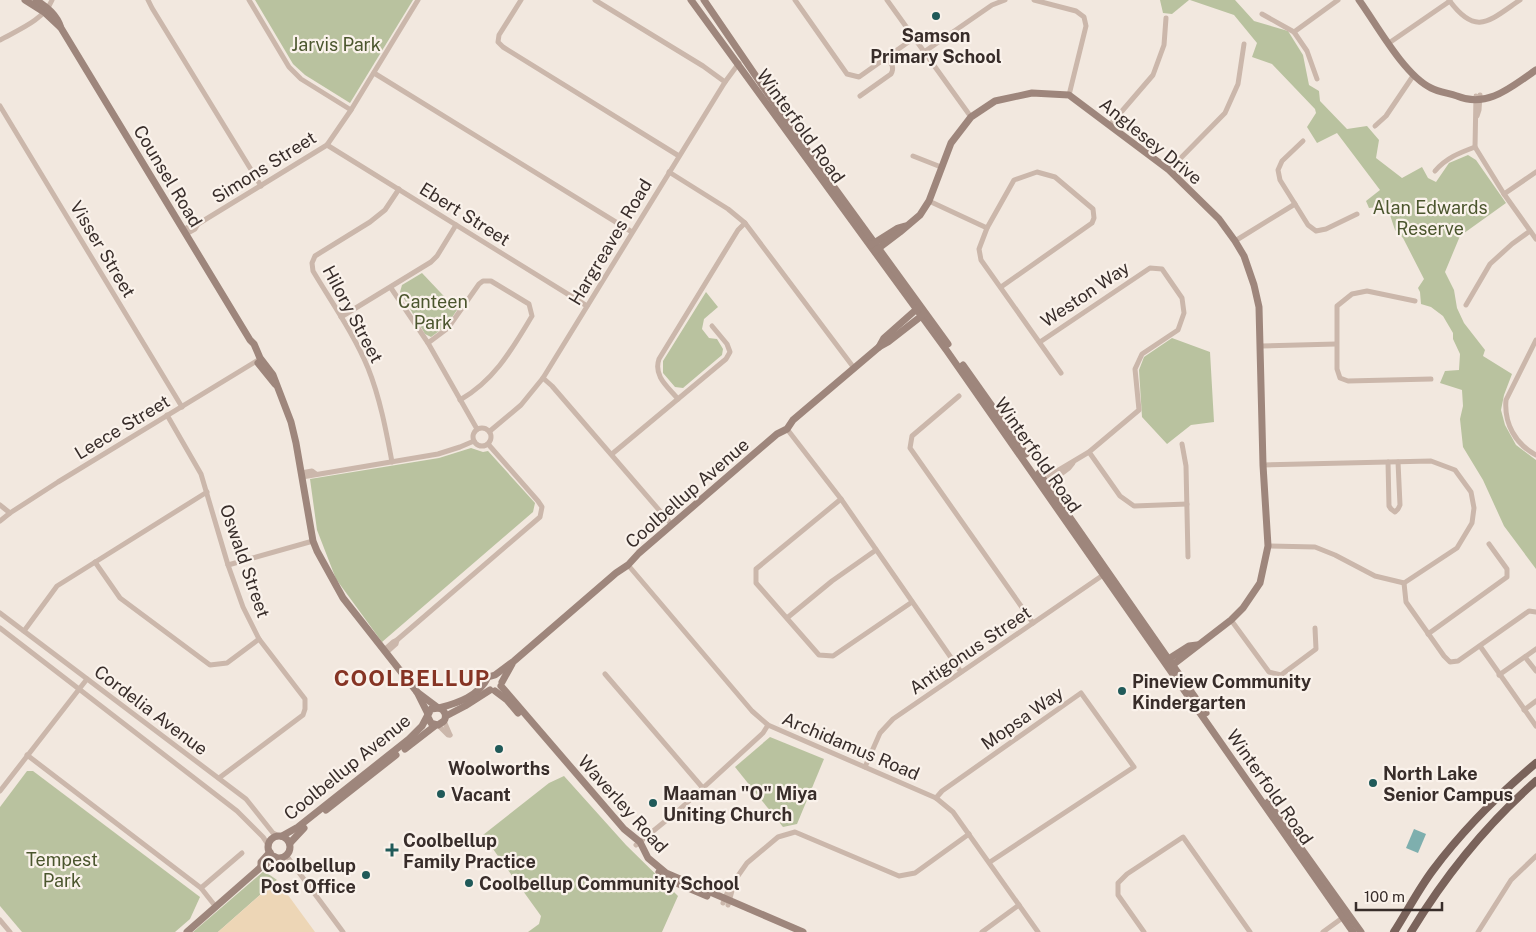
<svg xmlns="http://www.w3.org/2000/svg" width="1536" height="932" font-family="'Public Sans',sans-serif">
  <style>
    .green { fill: #b9c29f }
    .sand { fill: #edd6b6 }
    .water { fill: #7eafae }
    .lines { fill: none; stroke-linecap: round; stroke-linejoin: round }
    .street { stroke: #cbb7ab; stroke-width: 5 }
    .secondary { stroke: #9e867c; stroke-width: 7 }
    .primary { stroke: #7a635b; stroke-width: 8 }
    .poi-dot { fill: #205a59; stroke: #faf2eb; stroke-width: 2 }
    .labels { text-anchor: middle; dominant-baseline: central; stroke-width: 4.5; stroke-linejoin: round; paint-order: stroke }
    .poi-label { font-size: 18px; font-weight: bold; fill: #382d2a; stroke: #faf2eb; text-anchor: start }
    .park-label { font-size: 18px; fill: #4b562e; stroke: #faf2eb }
    .street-label { font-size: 18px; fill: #382d2a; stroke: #faf2eb }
    .district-label { font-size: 22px; font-weight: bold; letter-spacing: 1px; fill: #863424; stroke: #faf2eb }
  </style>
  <rect width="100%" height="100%" fill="#f2e8df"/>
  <g class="green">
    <polygon points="255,0 413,0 350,103 305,75 293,64"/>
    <polygon points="1160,0 1189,0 1172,14 1163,13"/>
    <polygon points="1190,0 1235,0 1254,21 1288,31 1303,55 1309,85 1319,91 1320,101 1347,129 1367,126 1379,140 1376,158 1402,178 1422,167 1428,178 1436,182 1449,163 1468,155 1476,160 1506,203 1460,236 1445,272 1454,290 1457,308 1464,323 1485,350 1483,356 1512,374 1504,395 1501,410 1505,425 1516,445 1536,460 1536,569 1504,526 1483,480 1463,447 1460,419 1463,406 1462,390 1440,383 1445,371 1459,370 1460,354 1453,339 1453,333 1443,316 1431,307 1421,304 1420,292 1418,288 1424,279 1403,238 1395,230 1387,206 1369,208 1366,201 1380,190 1337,133 1317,143 1307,127 1316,113 1315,109 1272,64 1252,57 1257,43 1234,15"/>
    <polygon points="422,273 457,310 446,326 431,337 425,334 400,292 402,285"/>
    <polygon points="706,292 718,307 704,319 702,329 709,338 717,339 723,349 722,355 683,388 675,387 663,373 663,361"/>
    <polygon points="1172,338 1210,352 1214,422 1191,425 1167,444 1142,417 1139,370 1144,357"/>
    <polygon points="471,448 483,452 488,451 535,503 533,512 382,642 336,579 317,530 310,479 439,458"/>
    <polygon points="770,737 824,759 797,824 783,827 735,767"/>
    <polygon points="27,771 33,771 200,897 190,919 175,932 22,932 0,906 0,807"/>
    <polygon points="564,776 626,845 678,896 662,932 528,932 539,924 541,916 483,835 549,783"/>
    <polygon points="264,871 277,880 218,932 193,932"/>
  </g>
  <polygon class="sand" points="277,880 315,932 218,932"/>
  <polygon class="water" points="1414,829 1426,834 1418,853 1406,848"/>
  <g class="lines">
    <g class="street">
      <polyline points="148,0 152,8 261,186"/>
      <polyline points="249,0 289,67 301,79 351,110"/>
      <polyline points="521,0 499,35 498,42 503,47 679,156"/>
      <polyline points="595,0 703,66 725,82"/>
      <polyline points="795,0 847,74 859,77 914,38"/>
      <polyline points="887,0 971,117"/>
      <polyline points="1034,0 1076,11 1084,17 1086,26 1069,95"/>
      <path d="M1449,0c27,37 40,21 71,0"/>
      <polyline points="1262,14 1294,32 1307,51 1317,79"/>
      <polyline points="1294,32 1338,0"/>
      <path d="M0,40c18,-10 44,-20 52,-40"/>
      <polyline points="1389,43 1450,1"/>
      <polyline points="924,52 992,5 1005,0"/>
      <polyline points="374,73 632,232"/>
      <path d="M860,96l31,-22c4,-7 0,-11 -4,-17"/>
      <polyline points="1476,96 1475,147 1504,194 1536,239"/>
      <polyline points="0,106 182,407"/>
      <polyline points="1477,116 1479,110 1480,95"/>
      <polyline points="1110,125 1153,75 1164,45 1166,18"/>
      <polyline points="1375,126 1386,116 1413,76"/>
      <polyline points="1303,141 1282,161 1278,170 1280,180 1295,204 1308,225 1316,231 1326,229 1357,214"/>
      <polyline points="327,145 587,306"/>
      <polyline points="913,156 941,167"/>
      <polyline points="1169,170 1225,113 1238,84 1244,44"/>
      <path d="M1435,171c11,-13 24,-18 40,-24"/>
      <polyline points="669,172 728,209 745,223 854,368"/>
      <polyline points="1504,194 1536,172"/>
      <polyline points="929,201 987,228"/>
      <polyline points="183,230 192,225 198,224 327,145 351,110 418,0"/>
      <polyline points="186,234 195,229 198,224"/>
      <polyline points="1235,241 1295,204"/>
      <polyline points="1001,287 1092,223 1094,218 1093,209 1055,177 1037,172 1014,180 987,228 979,249 981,260 1061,373"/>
      <polyline points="391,288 428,343 477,429"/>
      <polyline points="1415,301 1367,291 1352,294 1337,306 1337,369 1340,378 1348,381 1431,379"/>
      <polyline points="1466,305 1490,264 1512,244 1530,231"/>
      <polyline points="341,317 431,262 437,256 456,225"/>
      <path d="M1536,340l-30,60c-2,23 9,44 30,55"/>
      <polyline points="1040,342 1150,268 1162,269 1182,298 1184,313 1178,330 1142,354 1135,369 1139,410 1089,452 1042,480"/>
      <path d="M428,343l20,-15 31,-44 4,-3h8l38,23 3,12c-20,33 -37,64 -72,84"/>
      <polyline points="1261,346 1336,344"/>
      <polyline points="543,378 552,386 672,525"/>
      <polyline points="959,396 912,436 910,448 1033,623"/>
      <path d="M678,399c-10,-12 -25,-23 -19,-40l79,-129 7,-7"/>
      <polyline points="167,415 201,474 228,565 243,607 259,639 305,699 305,709 303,715 219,778"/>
      <circle cx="482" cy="437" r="9"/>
      <polyline points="787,429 841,499 961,672"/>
      <polyline points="490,431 521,405 543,378 725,82 739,63"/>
      <polyline points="1182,444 1186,466 1188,557"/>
      <polyline points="1089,452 1120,496 1134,506 1187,504"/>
      <polyline points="612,454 726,359 730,352 727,344 712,326"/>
      <path d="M392,462c-6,-32 -12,-64 -24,-94 -14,-34 -36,-65 -55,-97l-1,-8 3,-7 55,-34 15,-12 14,-21"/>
      <polyline points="1388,462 1389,506 1391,509 1395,512 1398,509 1400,505 1398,462"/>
      <polyline points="1263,465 1431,461 1455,470 1471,492 1474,508 1472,523 1457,548 1404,583 1375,576 1335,555 1315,547 1268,546"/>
      <polyline points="301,473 312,471 316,474"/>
      <polyline points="302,477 438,454 460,447 474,441"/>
      <polyline points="1045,486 1069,468 1073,463"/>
      <polyline points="841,499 756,569 756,583 819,655 833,656 912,602"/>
      <polyline points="0,505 10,513"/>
      <polyline points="0,521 10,513 58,482 260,359"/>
      <polyline points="95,562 120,598 210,665 227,663 259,639"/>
      <polyline points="228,565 313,541"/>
      <polyline points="628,565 752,711 768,725 936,798 953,812 1038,932"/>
      <polyline points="1404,583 1406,602 1444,656 1450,662 1458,661 1529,611 1536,612"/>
      <polyline points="0,613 246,799 273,833 279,836"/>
      <polyline points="787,618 832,581 876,550"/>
      <polyline points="1231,620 1269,672 1281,675 1316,649 1315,628"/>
      <polyline points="0,628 237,811 263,837 269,846"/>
      <polyline points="24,631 57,586 207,492"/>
      <polyline points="1428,634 1507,577 1507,569 1489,544"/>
      <polyline points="1480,646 1536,726"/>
      <polyline points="384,650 393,642 397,640 540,517 542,507 538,501 488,444"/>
      <polyline points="386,653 396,644 397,640"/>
      <polyline points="1525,657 1536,671"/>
      <polyline points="605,674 702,787"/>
      <polyline points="1499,675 1536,649"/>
      <polyline points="1524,710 1536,701"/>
      <polyline points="444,721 450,735"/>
      <polyline points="438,725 448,735 450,735"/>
      <polyline points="27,755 201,888 216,907"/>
      <polyline points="865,767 880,733 893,719 1106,573"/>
      <polyline points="0,791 87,679"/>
      <polyline points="936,798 942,791 1081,693 1134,767 990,862"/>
      <polyline points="636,845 679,810 763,733 768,725"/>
      <polyline points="286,855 343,932"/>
      <polyline points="201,888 242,853"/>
      <polyline points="723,903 728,891 732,889"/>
      <polyline points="728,905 735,880 747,863 778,837 795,832 899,876 915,873 969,834"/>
      <polyline points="0,920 10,932"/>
      <polyline points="982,932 1019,905"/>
      <polyline points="1144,932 1118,895 1118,883 1127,874 1183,837 1250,932"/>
      <polyline points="1323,932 1345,916"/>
      <polyline points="1478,932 1511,880 1536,856"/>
    </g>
    <g class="secondary">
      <polyline points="25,0 44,12 60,27"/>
      <path d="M36,0c11,7 21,15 25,28l189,312 4,4 6,14 13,17 18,47 5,21 17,98 4,10 26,47 74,94 11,22"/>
      <polyline points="691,0 947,351 1353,932"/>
      <polyline points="704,0 794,132 948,344"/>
      <path d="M1359,0c18,25 45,75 72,88 8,4 17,5 26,8 12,5 24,5 37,0 14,-5 29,-17 42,-26"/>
      <polyline points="871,245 898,228 905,226"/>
      <polyline points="875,251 900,232 920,215 929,201 951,143 971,117 995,101 1032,93 1069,95 1169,170 1219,219 1235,241 1244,256 1254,285 1259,307 1263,465 1268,546 1260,583 1243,608 1231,620 1170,667"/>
      <polyline points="879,347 884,338 919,307"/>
      <polyline points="258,363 275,384"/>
      <polyline points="963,365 1026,454"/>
      <polyline points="1039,473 1206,713"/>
      <polyline points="1167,660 1189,646 1197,645"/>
      <polyline points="502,682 512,664"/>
      <polyline points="501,686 624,829 640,842 648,858 666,873 803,932"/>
      <polyline points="495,691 507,700 518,713"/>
      <polyline points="417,692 437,707"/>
      <path d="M439,708c19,-5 40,-12 49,-31l7,-2 19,-14 102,-88 12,-8 11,-12 138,-119 10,-5 6,-9 86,-73 9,-5 36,-28"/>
      <polyline points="446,716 465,706 490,690"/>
      <polyline points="405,749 436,725"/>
      <polyline points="1268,802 1361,932"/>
      <polyline points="326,810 396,755"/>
      <path d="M282,836l16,-9 111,-88 13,-13 9,-17 8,-1c6,2 8,8 5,13l-6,4 -7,-2 -3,-6"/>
      <circle cx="279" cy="847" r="11"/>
      <polyline points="290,843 304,828"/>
      <polyline points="261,867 261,862 270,852"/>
      <polyline points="659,872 667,879 707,896"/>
      <polyline points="187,932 261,867 264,866 275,857"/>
    </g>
    <g class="primary">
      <path d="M1394,932c13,-20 24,-42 39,-62 30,-40 65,-75 103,-107"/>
      <path d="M1411,932c34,-56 76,-108 125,-151"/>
    </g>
  </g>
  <g class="poi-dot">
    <circle cx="936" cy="16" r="5"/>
    <circle cx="1122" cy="691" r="5"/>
    <circle cx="499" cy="749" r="5"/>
    <circle cx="1373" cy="783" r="5"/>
    <circle cx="441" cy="794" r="5"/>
    <circle cx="653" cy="803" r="5"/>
    <path d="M389.5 842.5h5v5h5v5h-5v5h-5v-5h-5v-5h5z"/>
    <circle cx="366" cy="875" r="5"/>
    <circle cx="469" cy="883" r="5"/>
  </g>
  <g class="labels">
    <g class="poi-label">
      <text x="936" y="35" text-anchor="middle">Samson<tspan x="936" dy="21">Primary School</tspan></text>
      <text x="1132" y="681">Pineview Community<tspan x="1132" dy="21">Kindergarten</tspan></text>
      <text x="499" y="768" text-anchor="middle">Woolworths</text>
      <text x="1383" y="773">North Lake<tspan x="1383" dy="21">Senior Campus</tspan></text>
      <text x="663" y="793">Maaman "O" Miya<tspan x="663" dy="21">Uniting Church</tspan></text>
      <text x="451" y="794">Vacant</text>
      <text x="403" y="840">Coolbellup<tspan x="403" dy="21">Family Practice</tspan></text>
      <text x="356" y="865" text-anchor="end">Coolbellup<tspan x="356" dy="21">Post Office</tspan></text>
      <text x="479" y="883">Coolbellup Community School</text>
    </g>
    <g class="park-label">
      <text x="336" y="44">Jarvis Park</text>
      <text x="1430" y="207">Alan Edwards<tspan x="1430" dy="21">Reserve</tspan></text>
      <text x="433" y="301">Canteen<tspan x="433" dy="21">Park</tspan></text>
      <text x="62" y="859">Tempest<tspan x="62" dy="21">Park</tspan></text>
    </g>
    <g class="street-label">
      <text transform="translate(801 126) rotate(54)">Winterfold Road</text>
      <text transform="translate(1151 141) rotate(39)">Anglesey Drive</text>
      <text transform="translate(264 167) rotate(-32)">Simons Street</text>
      <text transform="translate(168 176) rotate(59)">Counsel Road</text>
      <text transform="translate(465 214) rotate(32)">Ebert Street</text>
      <text transform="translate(610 242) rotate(-59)">Hargreaves Road</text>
      <text transform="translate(103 249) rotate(59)">Visser Street</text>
      <text transform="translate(1085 294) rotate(-34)">Weston Way</text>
      <text transform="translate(353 314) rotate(62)">Hilory Street</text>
      <text transform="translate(122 427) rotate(-31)">Leece Street</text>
      <text transform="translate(1038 455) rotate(55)">Winterfold Road</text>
      <text transform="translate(687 493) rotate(-41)">Coolbellup Avenue</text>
      <text transform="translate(245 561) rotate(71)">Oswald Street</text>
      <text transform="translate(970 650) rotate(-34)">Antigonus Street</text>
      <text transform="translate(151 710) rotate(37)">Cordelia Avenue</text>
      <text transform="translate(1022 718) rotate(-35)">Mopsa Way</text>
      <text transform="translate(851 746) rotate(23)">Archidamus Road</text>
      <text transform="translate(347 767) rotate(-39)">Coolbellup Avenue</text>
      <text transform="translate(1270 787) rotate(55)">Winterfold Road</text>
      <text transform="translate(623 804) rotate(48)">Waverley Road</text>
    </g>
    <g class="district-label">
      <text x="412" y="678">COOLBELLUP</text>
    </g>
  </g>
  <path d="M1356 902v8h86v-8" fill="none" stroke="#382d2a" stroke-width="2.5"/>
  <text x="1364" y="902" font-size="15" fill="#382d2a" stroke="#faf2eb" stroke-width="4" paint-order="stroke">100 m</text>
</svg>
